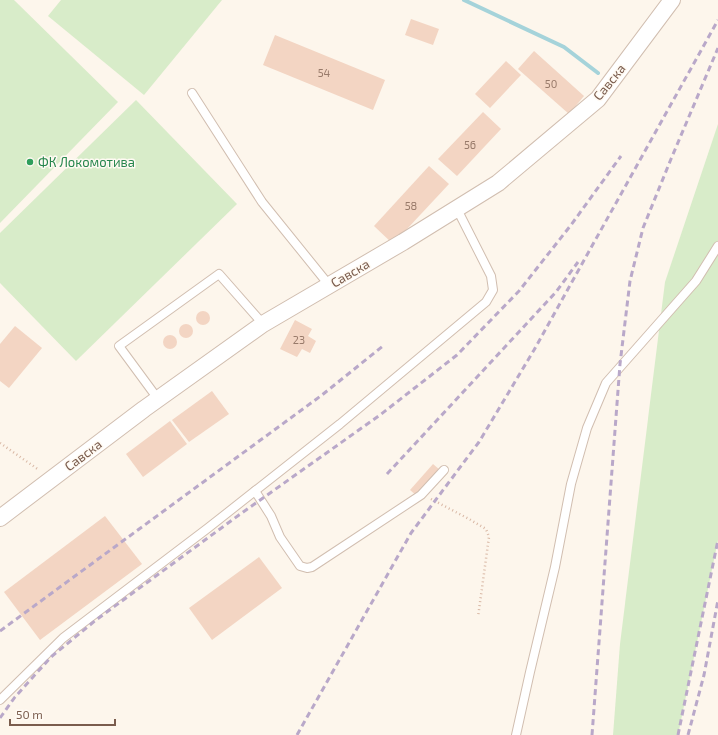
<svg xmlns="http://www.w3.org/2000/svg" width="718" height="735" font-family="'Exo 2',sans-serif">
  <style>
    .green { fill: #d8ecc9 }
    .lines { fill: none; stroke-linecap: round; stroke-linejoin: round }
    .stream { stroke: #a5d3da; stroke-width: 4 }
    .building { fill: #f3d5c3 }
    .lane-casing { stroke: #d1beb0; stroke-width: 10 }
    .street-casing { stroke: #d1beb0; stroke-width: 18 }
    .path { stroke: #d9b8a5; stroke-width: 2.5; stroke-dasharray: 1 3; stroke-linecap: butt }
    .lane { stroke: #fff; stroke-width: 8 }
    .street { stroke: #fff; stroke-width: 16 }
    .rail { stroke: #b9a8c9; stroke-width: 3; stroke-dasharray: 6 4; stroke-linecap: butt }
    .leisure-dot { fill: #2e9e5b; stroke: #fffaf3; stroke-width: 1.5 }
    .labels { text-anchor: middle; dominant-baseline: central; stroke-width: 3; stroke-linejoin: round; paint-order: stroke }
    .number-label { font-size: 11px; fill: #987a6a }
    .street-label { font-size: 13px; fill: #7a5c4d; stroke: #fffaf3 }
    .leisure-label { font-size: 13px; fill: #27864d; stroke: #fffaf3; text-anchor: start }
  </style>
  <rect width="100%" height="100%" fill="#fdf6ec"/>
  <g class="green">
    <polygon points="0,0 14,0 118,102 0,223"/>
    <polygon points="61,0 222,0 144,95 48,16"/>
    <polygon points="136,100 237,204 76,361 0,283 0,233"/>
    <polygon points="718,124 718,540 678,735 613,735 620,644 665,282"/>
  </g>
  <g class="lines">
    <polyline class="stream" points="464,0 564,47 598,73"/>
  </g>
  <g class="building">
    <polygon points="411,19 439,29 433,45 405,35"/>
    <polygon points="275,35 385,80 373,110 263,65"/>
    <polygon points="534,51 584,96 569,114 518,69"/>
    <polygon points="506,61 521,75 490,108 475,94"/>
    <polygon points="483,112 501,129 457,176 438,159"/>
    <polygon points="429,166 449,184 393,244 374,226"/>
    <circle cx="203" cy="318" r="7"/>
    <polygon points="295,320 312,329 308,336 316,341 310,353 302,349 297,357 280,349"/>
    <circle cx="186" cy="331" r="7"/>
    <polygon points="15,326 42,348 9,388 0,381 0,344"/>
    <circle cx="170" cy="342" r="7"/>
    <polygon points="212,391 229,414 189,442 172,420"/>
    <polygon points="170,421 187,444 143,477 126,454"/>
    <polygon points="433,464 440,470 417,496 410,490"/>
    <polygon points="105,516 142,564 40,640 4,592"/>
    <polygon points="259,557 282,588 212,640 189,608"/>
  </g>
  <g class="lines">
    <g class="lane-casing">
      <g id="lane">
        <polyline points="192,93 262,202 329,285"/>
        <polyline points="158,399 119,346 219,274 263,324"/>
        <polyline points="255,491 271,516 280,537 300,566 307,568 312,567 421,495 444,470"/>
        <polyline points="0,700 63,638 208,528 340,424 486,302 493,290 491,276 457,209"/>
        <polyline points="516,735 530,672 555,567 571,484 587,428 606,383 696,281 718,246"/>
      </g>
    </g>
    <g class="street-casing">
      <polyline id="street" points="0,518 144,409 263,324 403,242 498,183 598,99 672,0"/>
    </g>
    <g class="path">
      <polyline points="0,443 39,470"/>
      <polyline points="431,499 469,519 486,529 489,537 478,617"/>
    </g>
    <use href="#lane" class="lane"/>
    <use href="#street" class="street"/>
    <g class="rail">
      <polyline points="387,474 556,292 578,262"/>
      <polyline points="0,631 322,395 383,346"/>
      <polyline points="0,718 15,697 51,657 96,620 239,515 380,415 457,355 519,291 571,225 621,156"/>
      <polyline points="297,735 411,533 479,442 534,350 718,20"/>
      <polyline points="592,735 620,364 630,281 643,228 671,159 718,48"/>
      <polyline points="678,735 718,540"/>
      <polyline points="688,735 704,675 718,600"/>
    </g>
  </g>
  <circle class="leisure-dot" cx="30" cy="162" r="4"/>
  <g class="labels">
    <g class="number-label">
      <text x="324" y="72">54</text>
      <text x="551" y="83">50</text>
      <text x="470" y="144">56</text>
      <text x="411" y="205">58</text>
      <text x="299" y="339">23</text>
    </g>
    <g class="street-label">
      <text transform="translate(609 82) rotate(-51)">Савска</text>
      <text transform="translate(350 273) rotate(-30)">Савска</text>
      <text transform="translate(83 455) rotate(-37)">Савска</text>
    </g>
    <g class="leisure-label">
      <text x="38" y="162">ФК Локомотива</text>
    </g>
  </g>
  <path d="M10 719v6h105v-6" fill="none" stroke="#7a5c4d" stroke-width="2"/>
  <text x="16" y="719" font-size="12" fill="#7a5c4d" stroke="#fffaf3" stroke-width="3" paint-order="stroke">50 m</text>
</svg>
